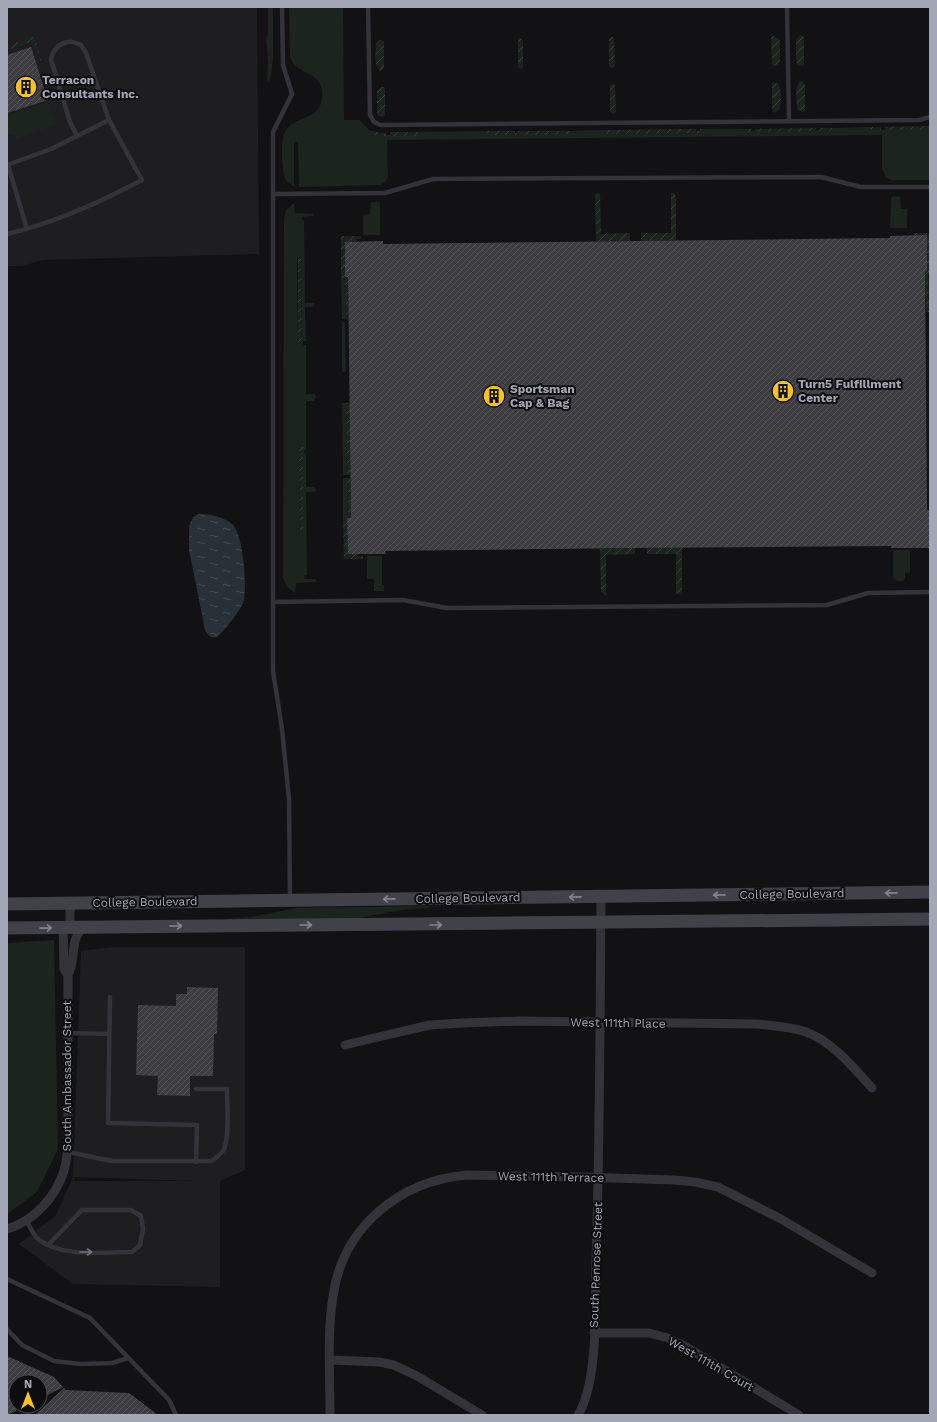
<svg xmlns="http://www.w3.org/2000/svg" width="937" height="1422" font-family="'Work Sans',sans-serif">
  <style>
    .built { fill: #1e1e21; fill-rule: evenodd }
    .grass { fill: #1c241e; fill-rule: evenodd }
    .garden { fill: url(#garden-furrows) }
    .water { fill: url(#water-ripples) }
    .building { fill: url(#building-hatch) }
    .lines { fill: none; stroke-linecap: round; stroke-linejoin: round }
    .service { stroke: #333339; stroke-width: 4.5 }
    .minor { stroke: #333339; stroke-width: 9 }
    .secondary { stroke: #414249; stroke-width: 13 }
    .oneway { stroke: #81848f }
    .oneway2 { stroke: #71737d }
    .labels { text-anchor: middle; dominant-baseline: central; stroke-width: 4; stroke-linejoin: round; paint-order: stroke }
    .poi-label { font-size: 12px; font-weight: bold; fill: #a3a7b5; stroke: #0d0d0f; text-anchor: start }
    .street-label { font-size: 12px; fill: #a3a7b5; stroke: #0d0d0f }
  </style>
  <defs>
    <pattern id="garden-furrows" width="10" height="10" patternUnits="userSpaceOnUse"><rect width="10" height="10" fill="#1c241e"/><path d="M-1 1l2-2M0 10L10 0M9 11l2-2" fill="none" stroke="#3a413c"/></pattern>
    <pattern id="water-ripples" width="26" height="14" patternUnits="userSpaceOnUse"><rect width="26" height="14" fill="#283038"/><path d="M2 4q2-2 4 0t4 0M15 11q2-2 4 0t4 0" fill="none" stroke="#444b53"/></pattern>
    <pattern id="building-hatch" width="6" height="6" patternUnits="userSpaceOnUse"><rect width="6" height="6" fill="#3c3c41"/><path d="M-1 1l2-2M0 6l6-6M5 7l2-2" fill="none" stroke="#55555a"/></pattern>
  </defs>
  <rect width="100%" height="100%" fill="#121214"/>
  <g class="built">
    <polygon points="7,7 257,7 259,254 44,260 22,266 7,266"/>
    <path d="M114,947h131v223l-25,11v106l-147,-3 -54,-40 37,-29 17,-38 8,-226zM74,1177l123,4h-122z"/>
  </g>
  <g class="grass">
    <polygon points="268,7 273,7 273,59 270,81 267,80 268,62 266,37 268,35"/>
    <path d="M289,7h54l1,113h16l10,11 -1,1 3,4 46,-2v-2l69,-1v4l82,-2v-2l36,-1v3l2,1 98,-1 3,-4h32l2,3h6l88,-1 2,-3 32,-1 1,3 59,-1v51h-39l-5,-2 -4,-9v-34l-495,5 1,37 -2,4 -5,4 -82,2 -1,-45h-4v44c-4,-2 -7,-4 -9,-8 -3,-8 -4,-32 -2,-40 0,-3 2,-6 4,-9 9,-13 33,-9 35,-31 4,-29 -30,-22 -32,-43z"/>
    <polygon points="45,103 50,104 56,124 17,139 15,136 7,134 7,115"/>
    <polygon points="893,196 900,197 901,209 907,209 907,228 890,228 891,198"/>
    <polygon points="371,202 377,202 380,203 380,235 363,235 363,215 370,214"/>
    <path d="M294,203l1,10 19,1 -2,2 -10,1v3h2l1,83h8l2,1 -2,3h-8l1,34h-3v4h3v49h8l2,2 -1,3 -1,2h-8v49h-2v3l2,1v33h8l2,3 -2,2h-8l1,83h-2l-1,4h11l2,3 -21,1 -1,10 -8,-6 -4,-9 1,-358 2,-10zM297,257h4v1l1,88 -2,3 -2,-3zM303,447v89l-1,2 -2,-2 -1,-88z"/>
    <polygon points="341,277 345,280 346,319 342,319"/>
    <polygon points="342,322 345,322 346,372 342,372"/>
    <polygon points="342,403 346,403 347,475 343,475"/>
    <polygon points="343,478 347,478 348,516 343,519"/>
    <polygon points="893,550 910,550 910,573 905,573 905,578 903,581 897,581 893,577"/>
    <polygon points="367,556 382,556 382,585 384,585 384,591 374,591 374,579 367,579"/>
    <polygon points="429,906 429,908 407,909 354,919 228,921 228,919 251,917 296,908"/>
    <polygon points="54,940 58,1149 37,1192 7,1214 7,943"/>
  </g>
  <g class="garden">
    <polygon points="800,35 803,36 804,38 804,65 801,66 797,64 796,61 796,40"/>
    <polygon points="28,36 32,36 36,41 43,65 42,65 33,41 7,50 7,46 24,40"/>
    <polygon points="773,36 778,38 780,41 780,61 778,65 774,66 772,64 771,37"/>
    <polygon points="610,37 613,37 614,39 615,65 612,68 609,66 609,39"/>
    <polygon points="519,38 521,38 523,40 523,66 521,69 518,67 518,40"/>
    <path d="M380,40l4,1v27l-3,3c-8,-4 -5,-18 -5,-27z"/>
    <path d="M802,81l3,4v25l-1,2 -6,-2 -1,-2c0,-9 -4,-23 5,-27z"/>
    <path d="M773,82l5,2c4,6 4,22 0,27l-4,2 -2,-3v-26z"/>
    <polygon points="611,84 614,84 615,86 616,112 613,114 610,112 610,86"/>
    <polygon points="381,87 384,87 385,89 385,115 382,117 378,116 377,112 377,91"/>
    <polygon points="930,126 930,129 927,130 871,130 870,127 881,127 881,130 885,130 885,127"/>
    <polygon points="816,128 816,130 820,130 820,128 838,128 838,129 836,131 748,132 742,132 740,129 751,129 751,131 755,131 755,129"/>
    <polygon points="696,129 696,131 700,131 700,129 708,129 707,132 705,133 607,134 605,132 605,130"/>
    <polygon points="370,131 386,133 386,135 390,135 390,132 418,132 418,134 417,136 377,136 369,135"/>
    <polygon points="487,131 515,131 515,133 518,133 518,131 569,131 569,133 567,134 489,135 487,135"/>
    <polygon points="598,193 600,194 601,234 630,233 630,241 596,241 595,198 595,195"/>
    <polygon points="671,193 674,193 676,196 676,240 641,241 641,233 671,233"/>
    <polygon points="913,233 930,233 930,272 928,274 929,312 926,312 925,272 927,271 927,236 913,236"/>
    <polygon points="341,236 361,236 361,239 356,239 356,242 345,242 345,277 348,277 348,319 346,319 345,280 341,277"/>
    <polygon points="298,256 300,256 301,258 302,346 301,349 298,348"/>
    <polygon points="346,403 350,403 350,475 347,475"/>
    <polygon points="300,445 302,446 303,447 303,536 302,538 300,536 299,448"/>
    <polygon points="347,478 350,478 351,518 347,518 348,554 358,554 358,556 363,556 363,559 344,559 343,519 348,515"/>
    <polygon points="635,548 635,554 606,555 606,594 605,595 601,592 600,549"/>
    <polygon points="647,548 682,548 682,590 680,594 677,594 676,593 676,554 647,554"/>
  </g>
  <path class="water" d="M199,514c11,0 26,3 34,11 10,10 15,65 10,78 -6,12 -17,25 -26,34 -7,1 -9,-1 -12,-7l-16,-80v-23l4,-10z"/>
  <g class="building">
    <polygon points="31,47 48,100 7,113 7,55"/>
    <polygon points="927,235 927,271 925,272 927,510 930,510 930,548 891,548 891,546 635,548 385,551 386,554 348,554 347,518 351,518 348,277 345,277 345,242 383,241 383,244 890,238 890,236"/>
    <polygon points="187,987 218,988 217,1034 214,1034 213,1076 190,1076 190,1096 157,1095 158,1076 136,1075 138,1005 176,1006 176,994 187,994"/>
    <polygon points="7,1356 54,1377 63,1387 40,1399 40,1382 16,1382 16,1411 7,1415"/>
    <polygon points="64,1388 66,1390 129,1393 158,1415 35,1415"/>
  </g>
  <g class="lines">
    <g class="service">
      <polyline points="282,7 283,65 292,94 273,132 273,671 282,729 289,799 290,899"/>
      <polyline points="368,7 370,115 374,122 381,125 919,120 930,117"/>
      <polyline points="787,7 789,121"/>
      <polyline points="77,136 109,120"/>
      <path d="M7,165l44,-16 26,-13 -7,-14 -19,-62c2,-15 17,-23 30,-15l5,8 23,67 33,60c-43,23 -88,43 -135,54"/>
      <polyline points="8,165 27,229"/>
      <polyline points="273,194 385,193 433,179 821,177 861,187 930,187"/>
      <polyline points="273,602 403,600 447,608 827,605 868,593 930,592"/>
      <polyline points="110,997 108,1123 197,1125 196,1162"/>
      <polyline points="68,1033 109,1034"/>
      <path d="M67,1152c16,2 30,7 46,9h98c5,-3 9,-6 12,-10 7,-12 4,-47 4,-62h-31"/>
      <path d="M26,1220c4,6 7,15 12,19 24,19 65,13 94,13l8,-7 3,-16 -2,-13 -10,-6h-49l-34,35"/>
      <polyline points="7,1279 90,1318 169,1400 176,1415"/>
      <polyline points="7,1329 22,1345 54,1361 81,1364 112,1363 128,1358"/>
    </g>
    <g class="minor">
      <polyline points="70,903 70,927"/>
      <polyline points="63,927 64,969 68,975"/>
      <path d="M345,1045l29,-7 56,-13 32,-2 58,-2 237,3c17,2 34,3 49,8 26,9 48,36 66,56"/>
      <path d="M7,1229c27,-8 48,-31 57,-58 3,-11 4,-22 4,-34v-162c9,-15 0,-37 17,-48"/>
      <polyline points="594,1333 649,1333 668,1338 683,1345 799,1415"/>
      <polyline points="330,1360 379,1362 394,1365 417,1376 482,1415"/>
      <path d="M330,1415c0,-38 -3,-82 3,-119 10,-69 66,-115 134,-121l115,2 92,3 21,2 23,5 63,32 91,54"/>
      <path d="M578,1415c21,-34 17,-114 18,-155 4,-121 4,-242 5,-363"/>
    </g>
    <g class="secondary">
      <polyline points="7,904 930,892"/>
      <polyline points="7,928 930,919"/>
    </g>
  </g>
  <defs><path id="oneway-shaft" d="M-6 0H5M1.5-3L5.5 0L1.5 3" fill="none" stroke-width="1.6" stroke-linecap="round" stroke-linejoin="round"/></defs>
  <g class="oneway">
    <use href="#oneway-shaft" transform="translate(891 893) rotate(179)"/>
    <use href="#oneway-shaft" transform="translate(719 895) rotate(179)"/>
    <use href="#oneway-shaft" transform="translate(575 897) rotate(179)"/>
    <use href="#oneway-shaft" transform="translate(389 899) rotate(179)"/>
    <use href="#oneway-shaft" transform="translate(306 925)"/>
    <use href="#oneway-shaft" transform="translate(436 925)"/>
    <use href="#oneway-shaft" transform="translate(176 926)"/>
    <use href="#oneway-shaft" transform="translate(46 928) rotate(-1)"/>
  </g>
  <use class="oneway2" href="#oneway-shaft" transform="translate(86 1252)"/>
  <defs>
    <g id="building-disc" transform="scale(1.15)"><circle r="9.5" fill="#fac124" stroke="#0d0d0f"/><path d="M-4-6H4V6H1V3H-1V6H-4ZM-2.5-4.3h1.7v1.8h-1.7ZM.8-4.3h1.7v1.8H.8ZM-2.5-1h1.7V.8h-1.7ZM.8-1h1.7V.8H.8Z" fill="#111"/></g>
  </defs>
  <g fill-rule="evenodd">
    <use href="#building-disc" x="26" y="87"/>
    <use href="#building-disc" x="783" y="391"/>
    <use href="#building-disc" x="494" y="396"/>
  </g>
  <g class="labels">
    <g class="poi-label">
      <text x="42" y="80">Terracon<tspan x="42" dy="14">Consultants Inc.</tspan></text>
      <text x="798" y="384">Turn5 Fulfillment<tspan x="798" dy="14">Center</tspan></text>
      <text x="510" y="389">Sportsman<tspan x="510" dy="14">Cap &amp; Bag</tspan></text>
    </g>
    <g class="street-label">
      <text transform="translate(792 894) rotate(-1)">College Boulevard</text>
      <text transform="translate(468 898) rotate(-1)">College Boulevard</text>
      <text transform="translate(145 902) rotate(-1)">College Boulevard</text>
      <text transform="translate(618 1023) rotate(1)">West 111th Place</text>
      <text transform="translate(67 1076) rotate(-90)">South Ambassador Street</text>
      <text transform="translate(551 1177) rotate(1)">West 111th Terrace</text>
      <text transform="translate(596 1265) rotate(-88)">South Penrose Street</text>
      <text transform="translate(711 1364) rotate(30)">West 111th Court</text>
    </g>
  </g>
  <rect width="937" height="1422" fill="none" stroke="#a3a7b5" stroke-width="16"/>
  <g transform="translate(28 1394)"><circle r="19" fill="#0d0d0f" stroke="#494b51"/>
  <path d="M0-3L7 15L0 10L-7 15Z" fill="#fac124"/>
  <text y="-6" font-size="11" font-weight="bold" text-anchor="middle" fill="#a3a7b5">N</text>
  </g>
</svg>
